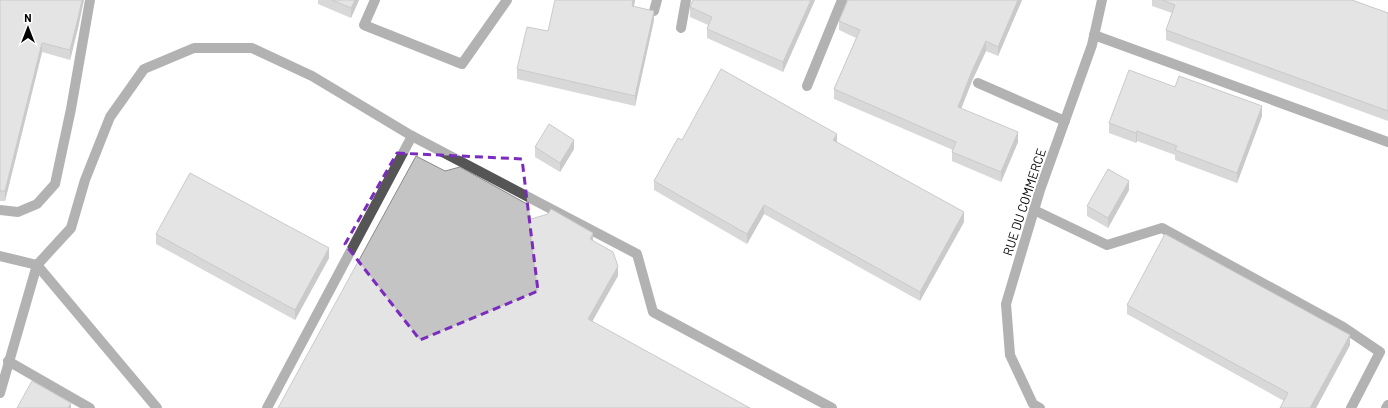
<svg xmlns="http://www.w3.org/2000/svg" width="1388" height="408" font-family="Barlow,sans-serif">
  <style>
    .lines { fill: none; stroke-linecap: round; stroke-linejoin: round }
    .minor { stroke: #555; stroke-width: 10 }
    .wall { fill: #a9a9a9 }
    .shaded-wall { fill: #898989 }
    .building { fill: #c4c4c4; stroke: #898989 }
    .marked { fill: none; stroke: #7b2cbf; stroke-width: 3; stroke-dasharray: 8 5; stroke-linejoin: round }
    .labels { text-anchor: middle; dominant-baseline: central; stroke-width: 3.5; stroke-linejoin: round; paint-order: stroke }
    .street-label { font-size: 13px; fill: #000; stroke: #fff }
  </style>
  <rect width="100%" height="100%" fill="#fff"/>
  <g class="lines">
    <g class="minor">
      <polyline points="375,0 364,25 462,64 507,0"/>
      <polyline points="654,11 657,0"/>
      <polyline points="681,28 686,0"/>
      <polyline points="1094,35 1388,142"/>
      <polyline points="978,83 1065,121"/>
      <polyline points="807,86 842,0"/>
      <polyline points="0,210 18,212 37,204 55,184 71,109 90,0"/>
      <polyline points="1034,210 1107,245 1162,228 1343,327 1380,352 1351,408"/>
      <polyline points="0,256 37,265 157,408"/>
      <polyline points="8,361 90,408"/>
      <polyline points="0,393 37,265 71,228 85,180 110,117 144,69 194,48 252,48 312,76 412,136 637,254 653,312 832,408"/>
      <polyline points="267,408 412,136"/>
      <polyline points="1040,408 1033,404 1010,355 1006,304 1040,190 1092,45 1102,0"/>
      <polyline points="1386,408 1388,405"/>
    </g>
  </g>
  <g class="wall">
    <polygon points="0,0 79,24 70,60 42,52 5,201 0,201"/>
    <polygon points="318,0 359,0 351,18 318,4"/>
    <polygon points="635,0 634,6 654,20 635,106 517,79 517,69 548,31"/>
    <polygon points="693,0 815,0 783,72 707,38 707,29 708,25 690,17 690,7"/>
    <polygon points="1022,0 998,56 986,51 972,81 961,108 1018,142 1001,182 952,161 952,152 953,150 834,99 834,89 856,38 839,30 839,21"/>
    <polygon points="1152,0 1352,0 1388,13 1388,121 1166,40 1166,30 1172,13 1152,6"/>
    <polygon points="1175,87 1262,116 1237,183 1175,160 1175,155 1137,141 1136,143 1109,133 1109,123"/>
    <polygon points="682,140 837,143 964,222 920,301 764,214 747,244 654,190 654,181"/>
    <polygon points="535,147 574,149 560,172 535,157"/>
    <polygon points="1129,190 1108,228 1087,216 1087,206"/>
    <polygon points="156,234 329,258 295,320 156,244"/>
    <polygon points="1127,305 1350,345 1316,408 1280,408 1284,401 1127,314"/>
  </g>
  <g class="shaded-wall">
    <polygon points="82,0 84,0 79,24 70,60 70,50"/>
    <polygon points="355,0 359,0 351,18 351,8"/>
    <polygon points="633,0 635,0 632,15 632,6"/>
    <polygon points="811,0 815,0 783,72 783,62"/>
    <polygon points="1018,0 1022,0 998,56 998,47"/>
    <polygon points="654,11 654,20 635,106 635,96"/>
    <polygon points="986,41 986,51 972,81 958,117 958,107 972,71"/>
    <polygon points="42,43 42,52 5,201 5,191"/>
    <polygon points="1262,106 1262,116 1237,183 1237,173"/>
    <polygon points="1137,131 1137,141 1136,143 1136,133"/>
    <polygon points="1018,132 1018,142 1001,182 1001,172"/>
    <polygon points="837,134 837,144 833,140"/>
    <polygon points="574,140 574,149 560,172 560,163"/>
    <polygon points="1129,181 1129,190 1108,228 1108,218"/>
    <polygon points="764,205 764,214 747,244 747,234"/>
    <polygon points="964,212 964,222 920,301 920,292"/>
    <polygon points="593,233 593,242 590,239"/>
    <polygon points="329,248 329,258 295,320 295,310"/>
    <polygon points="618,266 618,276 588,329 588,319"/>
    <polygon points="1350,335 1350,345 1316,408 1310,408"/>
    <polygon points="71,403 71,408 68,408"/>
  </g>
  <g class="building">
    <polygon points="0,0 82,0 79,14 70,50 42,43 5,191 0,191"/>
    <polygon points="332,0 355,0 351,8"/>
    <polygon points="555,0 633,0 632,6 654,11 635,96 517,69 527,27 548,31"/>
    <polygon points="693,0 811,0 783,62 707,29 712,17 690,7"/>
    <polygon points="848,0 1018,0 998,47 986,41 972,71 958,107 1018,132 1001,172 952,152 956,142 834,89 860,30 839,21"/>
    <polygon points="1162,0 1352,0 1388,13 1388,111 1166,30 1175,5"/>
    <polygon points="721,69 837,134 833,140 964,212 920,292 764,205 747,234 654,181 678,138 682,140"/>
    <polygon points="1129,70 1175,87 1179,76 1262,106 1237,173 1175,150 1177,146 1137,131 1136,133 1109,123"/>
    <polygon points="549,124 574,140 560,163 535,147"/>
    <polygon points="416,156 445,171 460,167 527,204 531,219 548,214 551,209 593,233 590,239 613,252 618,266 588,319 750,408 278,408"/>
    <polygon points="1108,169 1129,181 1108,218 1087,206"/>
    <polygon points="190,173 329,248 295,310 156,234"/>
    <polygon points="1165,234 1350,335 1310,408 1280,408 1288,393 1127,305"/>
    <polygon points="32,381 71,403 68,408 17,408"/>
  </g>
  <path d="M0 0H1388V408H0ZM397,153l125,6 16,132 -118,49 -75,-96z" fill="#fff" fill-opacity=".55" fill-rule="evenodd"/>
  <path class="marked" d="M397,153l125,6 16,132 -118,49 -75,-96z"/>
  <g class="labels">
    <g class="street-label">
      <text transform="translate(1024 202) rotate(-72)">RUE DU COMMERCE</text>
    </g>
  </g>
  <g transform="translate(28 28)" stroke="#ffffff" stroke-width="3" paint-order="stroke">
  <path d="M0-3L7 15L0 10L-7 15Z" fill="#000000"/>
  <text y="-6" font-size="11" font-weight="bold" text-anchor="middle" fill="#000000">N</text>
  </g>
</svg>
